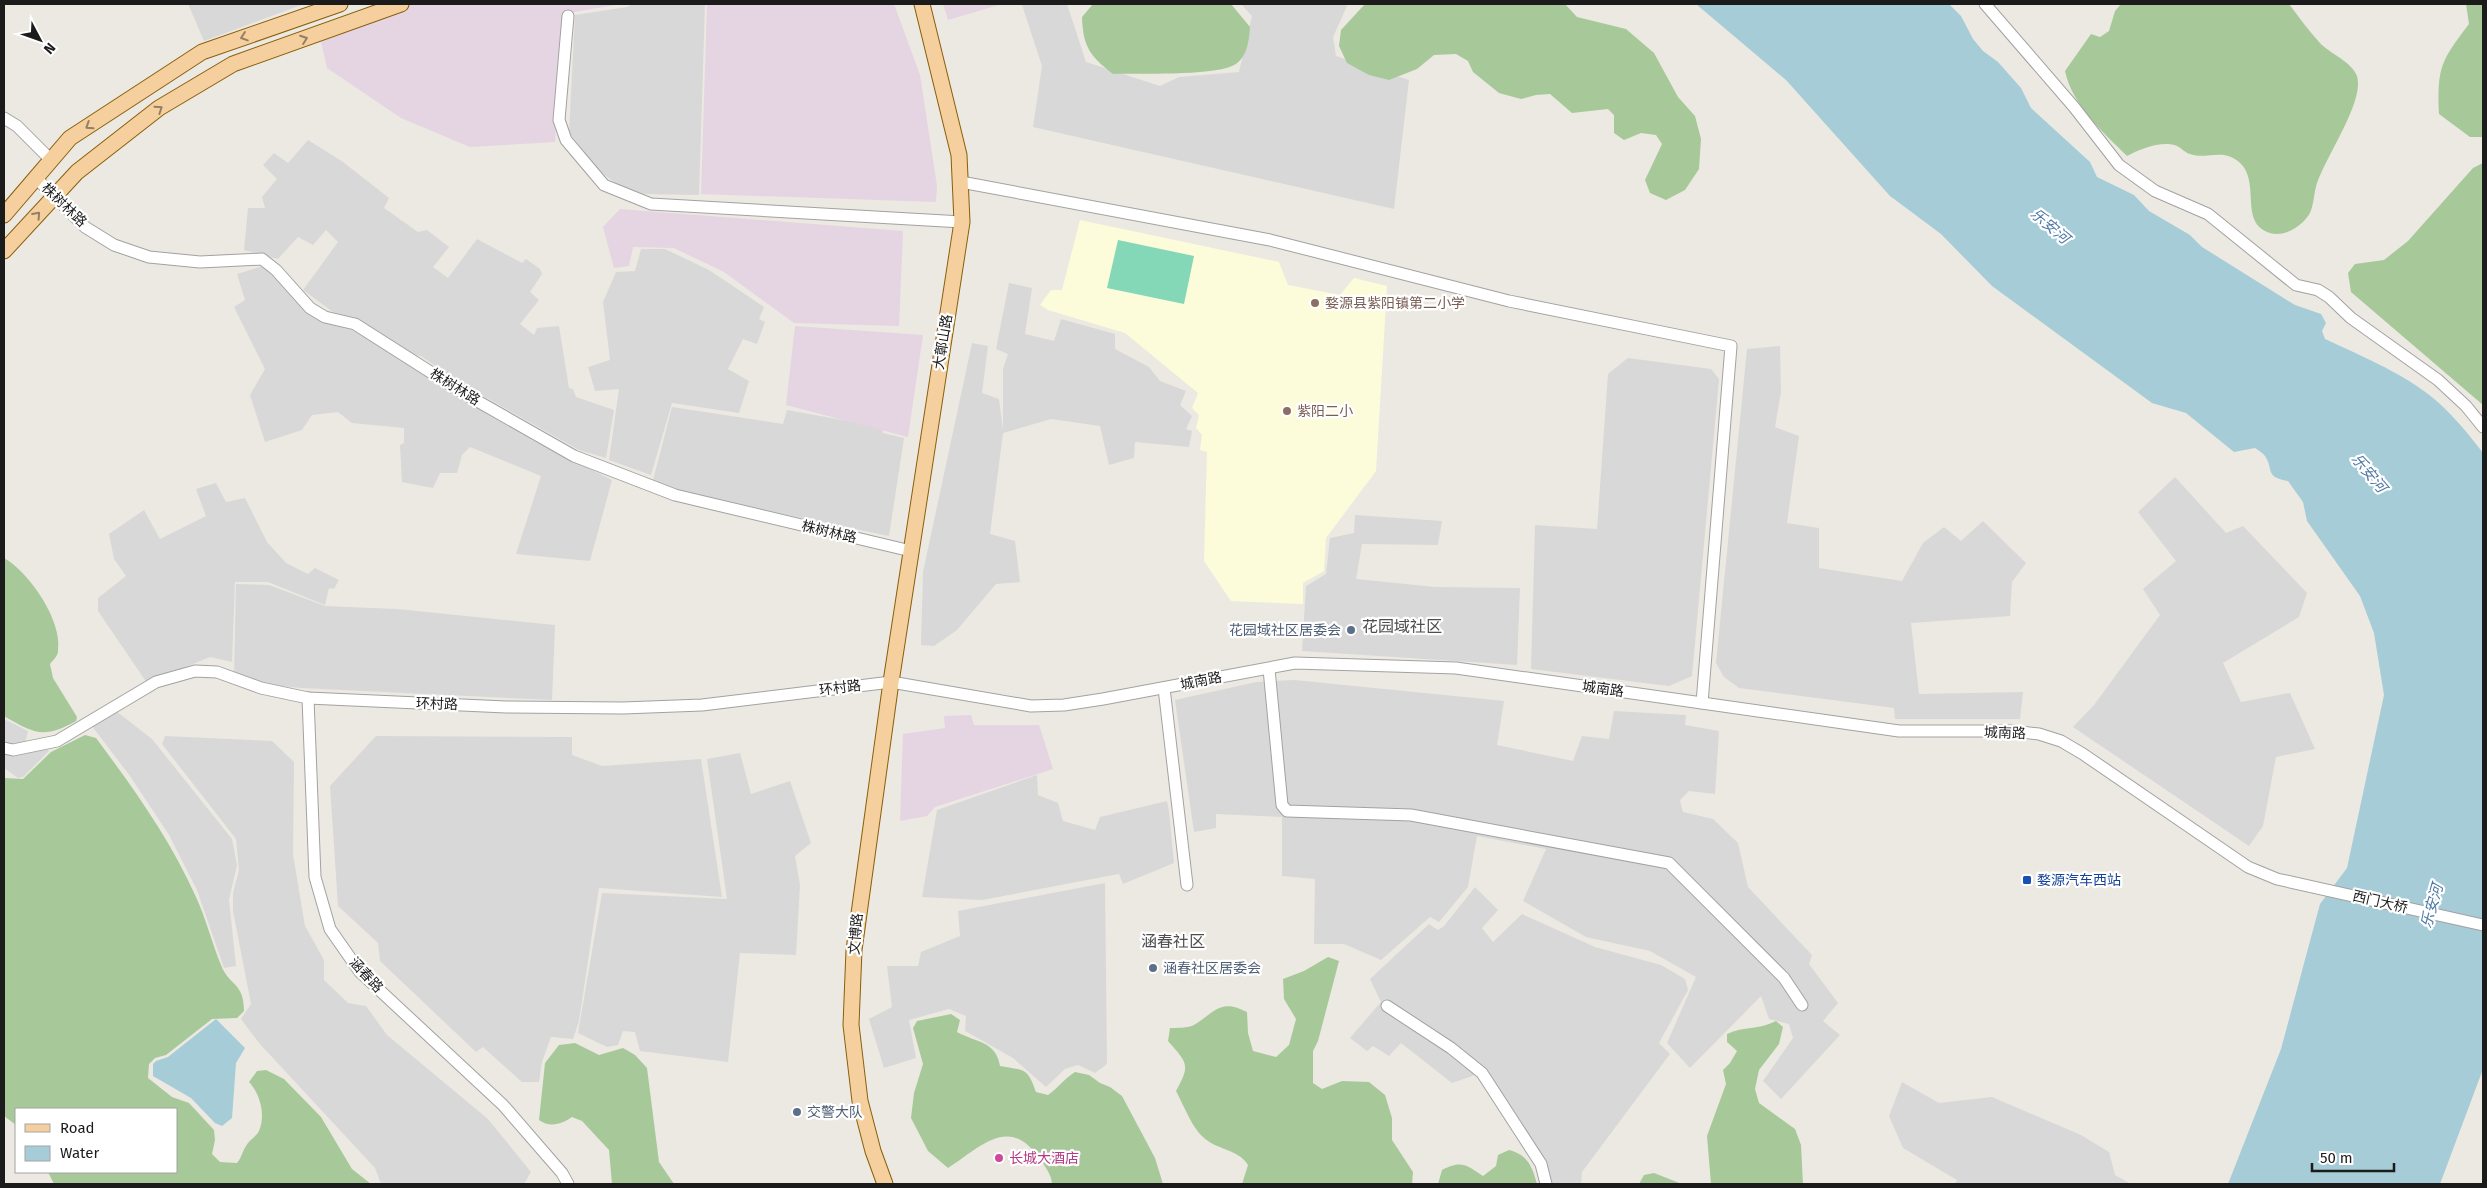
<svg xmlns="http://www.w3.org/2000/svg" width="2487" height="1188" font-family="'Fira Sans','Noto Sans SC',sans-serif">
  <style>
    .residential { fill: #d9d8d8 }
    .industrial { fill: #e5d4e2 }
    .education { fill: #fcfcdb }
    .forest { fill: #a7c999 }
    .pitch { fill: #84d7b7 }
    .water { fill: #a5ccd7 }
    .lines { fill: none; stroke-linecap: round; stroke-linejoin: round }
    .minor-casing { stroke: #a2a2a2; stroke-width: 13 }
    .major-casing { stroke: #895f0a; stroke-width: 17 }
    .minor { stroke: #fff; stroke-width: 11 }
    .major { stroke: #f5d09e; stroke-width: 15 }
    .oneway { stroke: #937f63 }
    .education-dot { fill: #8d6e63; stroke: #fff; stroke-width: 2 }
    .service-dot { fill: #5c6f8a; stroke: #fff; stroke-width: 2 }
    .transit-dot { fill: #1a4fb4; stroke: #fff; stroke-width: 2 }
    .hotel-dot { fill: #d1479c; stroke: #fff; stroke-width: 2 }
    .labels { text-anchor: middle; dominant-baseline: central; stroke-width: 4.5; stroke-linejoin: round; paint-order: stroke }
    .street-label { font-size: 14px; fill: #1b1b1b; stroke: #fff }
    .education-label { font-size: 14px; fill: #785e54; stroke: #fff; text-anchor: start }
    .service-label { font-size: 14px; fill: #4e5e75; stroke: #fff; text-anchor: start }
    .transit-label { font-size: 14px; fill: #164399; stroke: #fff; text-anchor: start }
    .hotel-label { font-size: 14px; fill: #b23c85; stroke: #fff; text-anchor: start }
    .water-label { font-size: 15px; font-style: italic; fill: #4f79a4; stroke: #fff }
    .quarter-label { font-size: 16px; fill: #4e4e4e; stroke: #fff }
  </style>
  <rect width="100%" height="100%" fill="#ece9e2"/>
  <g class="residential">
    <polygon points="188,4 304,4 204,41"/>
    <polygon points="633,4 705,4 699,195 644,194 620,186 599,171 569,132 575,15 627,7"/>
    <polygon points="1024,4 1067,4 1086,62 1160,86 1179,77 1239,72 1252,16 1241,4 1344,4 1347,6 1333,37 1336,56 1409,80 1394,209 1033,127 1042,66 1022,5"/>
    <polygon points="308,140 343,162 389,198 384,208 418,232 427,230 449,247 433,267 448,278 477,239 522,263 526,259 540,269 542,274 530,292 539,300 520,324 534,335 537,328 559,326 569,388 573,389 576,397 614,410 606,458 579,450 462,384 421,356 407,354 355,317 333,312 303,290 338,242 326,230 313,245 298,237 278,259 244,250 248,208 265,208 262,197 277,179 263,165 274,153 288,163"/>
    <polygon points="641,249 665,249 709,270 764,307 759,319 765,322 757,344 743,339 728,369 749,381 739,413 672,403 651,475 609,460 619,389 595,391 588,367 610,360 603,302 616,272 635,271"/>
    <polygon points="263,266 304,308 329,324 354,331 532,440 612,480 590,561 516,554 541,476 470,447 462,455 457,473 440,473 433,488 402,482 400,445 404,443 404,428 352,423 338,412 312,415 302,430 265,442 250,395 265,369 234,307 245,300 237,274"/>
    <polygon points="1009,283 1032,288 1025,334 1054,341 1061,319 1115,334 1115,349 1149,367 1160,381 1186,391 1180,405 1192,416 1186,429 1192,431 1189,447 1135,442 1134,458 1109,465 1100,426 1051,419 1003,433 990,534 1015,541 1020,582 996,584 957,630 934,646 921,645 923,572 972,343 988,346 982,393 999,399 1003,430 1003,369 1008,354 996,349"/>
    <polygon points="1780,346 1781,392 1775,427 1799,436 1787,523 1819,528 1819,568 1902,581 1923,543 1944,527 1961,541 1983,521 2026,563 2012,582 2010,616 1911,623 1919,694 2023,692 2020,719 1895,719 1894,708 1739,688 1724,677 1716,663 1747,349"/>
    <polygon points="1628,358 1711,369 1719,379 1692,676 1669,686 1531,669 1535,525 1597,529 1608,374"/>
    <polygon points="672,407 783,424 787,410 882,427 883,433 904,438 889,536 687,494 653,480"/>
    <polygon points="2175,477 2226,533 2243,526 2307,593 2299,617 2223,663 2241,702 2290,693 2315,749 2276,757 2263,826 2249,846 2073,727 2094,705 2160,615 2143,589 2176,561 2138,512"/>
    <polygon points="216,483 226,502 245,498 267,542 286,563 308,574 315,568 339,580 334,589 329,588 325,605 268,582 235,582 232,662 210,657 147,683 98,611 98,598 126,576 114,559 109,534 144,510 160,539 206,516 196,489"/>
    <polygon points="1355,515 1442,521 1438,545 1362,544 1356,579 1435,587 1520,588 1517,665 1302,651 1306,586 1326,574 1330,538 1354,533"/>
    <polygon points="236,584 269,585 325,606 397,609 555,625 552,700 301,688 270,685 234,674"/>
    <polygon points="1294,680 1504,701 1497,745 1573,761 1582,736 1609,739 1614,711 1686,715 1685,725 1719,731 1715,794 1689,791 1680,800 1683,812 1713,819 1738,843 1748,887 1812,955 1809,964 1838,1003 1823,1021 1840,1035 1781,1099 1763,1081 1793,1038 1789,1024 1769,1019 1761,996 1690,1068 1667,1043 1696,977 1650,951 1586,937 1523,901 1546,849 1477,836 1468,887 1439,922 1430,917 1381,960 1344,944 1314,944 1315,879 1282,876 1282,817 1216,814 1216,828 1194,832 1175,700 1256,682"/>
    <polygon points="116,711 152,739 232,839 237,865 229,900 236,966 224,968 197,890 169,835 130,776 92,726"/>
    <polygon points="4,719 28,731 26,740 29,750 43,746 49,751 23,777 18,778 4,768"/>
    <polygon points="165,736 272,741 294,762 293,854 305,926 324,960 324,980 348,1003 366,1006 387,1035 488,1119 531,1172 524,1184 381,1184 375,1168 259,1043 241,1019 251,1004 233,911 233,893 239,870 236,839 162,744"/>
    <polygon points="376,736 572,737 572,755 602,766 701,759 722,897 599,888 579,1021 573,1039 551,1037 542,1062 539,1082 522,1082 483,1047 476,1052 380,961 378,943 338,906 330,786"/>
    <polygon points="740,753 751,794 790,781 811,843 795,856 800,885 796,955 740,953 728,1062 640,1051 635,1032 623,1031 618,1045 607,1047 578,1033 602,893 727,899 707,759"/>
    <polygon points="1037,775 1038,795 1058,803 1063,821 1095,830 1100,817 1167,801 1169,811 1174,863 1123,884 1119,874 982,900 922,897 937,810"/>
    <polygon points="1105,883 1107,1064 1095,1073 1078,1065 1065,1069 1046,1087 1013,1058 965,1031 966,1016 949,1009 909,1020 916,1058 884,1068 869,1019 892,1007 887,966 918,966 921,952 960,936 958,911"/>
    <polygon points="1475,887 1498,910 1482,928 1493,942 1522,914 1595,947 1661,965 1685,979 1688,990 1659,1043 1670,1054 1582,1172 1581,1184 1542,1184 1540,1174 1478,1074 1452,1083 1401,1043 1389,1056 1373,1046 1367,1051 1350,1038 1381,1002 1370,979 1429,924 1438,930 1444,926"/>
    <polygon points="1902,1082 1939,1103 1992,1097 2081,1135 2109,1152 2115,1175 2131,1184 1955,1184 1957,1180 1903,1148 1889,1116"/>
  </g>
  <g class="industrial">
    <polygon points="413,4 620,4 563,14 555,142 470,147 401,118 327,68 320,37"/>
    <polygon points="707,4 894,4 920,75 937,186 936,202 701,194"/>
    <polygon points="943,4 1002,4 948,20"/>
    <polygon points="620,209 903,231 899,326 794,323 724,272 674,248 633,247 629,266 614,268 603,227"/>
    <polygon points="795,326 923,335 908,437 786,405"/>
    <polygon points="971,715 974,725 1039,725 1053,769 935,807 927,816 900,821 903,734 945,728 944,716"/>
  </g>
  <polygon class="education" points="1080,220 1279,262 1288,285 1340,295 1354,278 1387,286 1376,471 1326,538 1324,571 1303,583 1303,604 1231,601 1204,561 1207,452 1200,450 1202,435 1196,428 1199,415 1192,408 1198,393 1125,333 1048,310 1040,305 1051,290 1062,290"/>
  <g class="forest">
    <path d="M1093,4h138l19,23c-1,14 -3,33 -18,39 -22,10 -93,7 -119,8 -23,-18 -30,-27 -31,-57z"/>
    <polygon points="1365,4 1565,4 1577,17 1626,29 1654,53 1678,97 1695,116 1701,139 1699,169 1685,190 1666,200 1650,193 1645,180 1662,144 1656,135 1641,133 1624,140 1614,133 1614,115 1608,109 1572,113 1550,94 1536,95 1521,99 1499,93 1473,72 1468,61 1456,54 1434,55 1417,69 1389,80 1369,75 1347,63 1339,46 1341,30"/>
    <path d="M2121,4h168c10,13 19,26 30,38 11,12 30,18 37,32 2,3 2,8 2,12 -2,27 -31,70 -41,97 -3,9 -3,21 -7,30 -8,14 -29,27 -45,18 -27,-14 0,-59 -34,-74 -12,-6 -29,2 -41,-3 -5,-1 -8,-6 -13,-8 -14,-6 -37,3 -50,10 -24,-24 -55,-51 -62,-85l26,-37 9,3 9,-6 6,-20z"/>
    <path d="M2466,4h17v133h-13l-31,-23c-2,-47 2,-53 30,-90z"/>
    <polygon points="2483,163 2483,405 2351,292 2348,273 2355,264 2384,260 2408,241 2473,168"/>
    <path d="M4,558c25,14 59,63 54,93 0,5 -5,9 -8,13l3,14 24,39 -1,4c-32,18 -41,13 -72,-5z"/>
    <path d="M85,735l11,3c38,51 74,101 100,159 10,22 16,46 25,68 8,21 23,17 23,46l-7,7 -25,1 -46,36 -11,3 -6,6 -1,14 24,19 17,6 25,27 1,10 -3,14 8,8 17,1c5,-6 5,-11 9,-17 3,-6 11,-10 13,-15 7,-16 1,-37 -10,-49l8,-11 9,-1 18,9 37,38 31,52 19,15h-317l-6,-12h128v-63h-160v16l-12,-9v-338l19,1 28,-27z"/>
    <path d="M1328,957l11,4 -21,80 -5,10v32l9,6 20,-8 27,1 16,13 7,23v22l21,32 -1,12h-170l6,-19c-9,-16 -33,-15 -46,-29 -10,-9 -19,-32 -26,-45 15,-27 11,-28 -8,-50l2,-13c7,0 18,0 24,-3 21,-13 26,-27 53,-13l1,21 5,18 23,6 13,-12 7,-26 -12,-20 -1,-20 21,-8z"/>
    <path d="M951,1014l9,6 -3,12c20,11 39,9 43,34 24,5 27,0 36,26l12,3c10,-7 16,-16 27,-23l14,3 11,8 10,4 12,9 33,62 8,26h-111c0,-10 -10,-22 -16,-30 -29,-38 -58,-5 -88,14l-20,-17 -17,-33 3,-25 9,-29 -10,-36 4,-7z"/>
    <path d="M1776,1021l7,6 -4,17 -20,26 -4,19 4,14 36,26 6,16 2,39h-92l-4,-48 19,-52 -3,-14 7,-7 7,-12 -10,-9v-8c17,-8 32,-4 49,-13z"/>
    <path d="M575,1043l24,12 24,-7 12,7 12,13 12,94 15,22h-62l-3,-34 -27,-29 -10,-4c-10,7 -22,11 -33,3l6,-57 14,-18z"/>
    <path d="M1509,1150c19,5 23,16 28,34h-99l4,-14c20,-10 24,-5 41,6l13,-10 2,-11z"/>
    <polygon points="1654,1173 1682,1184 1639,1184 1644,1175"/>
  </g>
  <polygon class="pitch" points="1118,240 1194,256 1184,304 1107,288"/>
  <g class="water">
    <path d="M1696,4h253l12,12 12,23 10,12 15,11 23,26 10,20 59,54 7,15 37,18 15,16 41,24 12,12 93,58 26,9 5,9 -4,8 3,8c32,15 75,33 103,55 21,16 39,38 55,59v616l-43,115h-212l53,-135 39,-145 27,-36 37,-173 -10,-62 -14,-37 -53,-75 -4,-19 -15,-21c-24,-4 -14,-12 -23,-25 -2,-3 -7,-6 -10,-8l-21,4 -48,-39 -34,-10 -160,-117 -51,-52 -51,-38 -104,-116z"/>
    <polygon points="216,1019 245,1048 236,1063 232,1118 222,1126 215,1123 191,1098 153,1076 153,1064 156,1061 168,1057"/>
  </g>
  <g class="lines">
    <g class="minor-casing">
      <g id="minor">
        <polyline points="1985,4 2074,107 2119,165 2155,191 2208,214 2296,285 2318,290 2329,297 2351,318 2438,380 2466,406 2483,427"/>
        <polyline points="568,16 559,120 566,140 604,185 651,204 962,222"/>
        <polyline points="4,118 17,126 51,160"/>
        <polyline points="36,178 85,227 114,245 149,257 200,262 262,259 276,270 310,308 325,317 355,324 465,394 574,456 675,495 911,551"/>
        <polyline points="961,182 1270,240 1509,301 1731,346 1702,703"/>
        <polyline points="1269,669 1282,805 1287,811 1411,815 1669,863 1784,978 1802,1005"/>
        <polyline points="1164,688 1187,885"/>
        <polyline points="308,698 315,877 330,929 360,972 503,1105 562,1173 568,1184"/>
        <polyline points="4,748 13,750 57,741 156,682 195,671 217,672 261,688 308,698 506,707 623,708 702,705 891,682 1031,706 1064,705 1103,699 1295,663 1456,668 1899,731 2013,731 2039,734 2061,741 2083,754 2248,867 2277,879 2483,925"/>
        <polyline points="1387,1006 1451,1048 1482,1073 1541,1164 1546,1184"/>
      </g>
    </g>
    <g class="major-casing">
      <g id="major">
        <polyline points="4,215 70,138 202,52 340,4"/>
        <polyline points="4,251 77,172 159,108 233,64 401,4"/>
        <polyline points="885,1184 873,1151 860,1101 851,1025 854,950 891,682 962,222 959,155 922,4"/>
      </g>
    </g>
    <use href="#minor" class="minor"/>
    <use href="#major" class="major"/>
  </g>
  <defs><path id="oneway-chevron" d="M-2-3.5L2.5 0L-2 3.5" fill="none" stroke-width="1.6" stroke-linecap="round" stroke-linejoin="round" transform="scale(1.25)"/></defs>
  <g class="oneway">
    <use href="#oneway-chevron" transform="translate(244 37) rotate(161)"/>
    <use href="#oneway-chevron" transform="translate(304 39) rotate(-20)"/>
    <use href="#oneway-chevron" transform="translate(159 109) rotate(-34)"/>
    <use href="#oneway-chevron" transform="translate(89 126) rotate(147)"/>
    <use href="#oneway-chevron" transform="translate(37 215) rotate(-48)"/>
  </g>
  <g class="education-dot">
    <circle cx="1315" cy="303" r="5"/>
    <circle cx="1287" cy="411" r="5"/>
  </g>
  <g class="service-dot">
    <circle cx="1351" cy="630" r="5"/>
    <circle cx="1153" cy="968" r="5"/>
    <circle cx="797" cy="1112" r="5"/>
  </g>
  <rect class="transit-dot" x="2022" y="875" width="10" height="10" rx="2.5"/>
  <circle class="hotel-dot" cx="999" cy="1158" r="5"/>
  <g class="labels">
    <g class="street-label">
      <text transform="translate(64 205) rotate(44)">株树林路</text>
      <text transform="translate(943 342) rotate(-81)">大鄣山路</text>
      <text transform="translate(455 387) rotate(32)">株树林路</text>
      <text transform="translate(829 532) rotate(13)">株树林路</text>
      <text transform="translate(1201 681) rotate(-11)">城南路</text>
      <text transform="translate(840 688) rotate(-7)">环村路</text>
      <text transform="translate(1603 689) rotate(8)">城南路</text>
      <text transform="translate(437 704) rotate(2)">环村路</text>
      <text transform="translate(2005 733) rotate(2)">城南路</text>
      <text transform="translate(2380 902) rotate(13)">西门大桥</text>
      <text transform="translate(856 934) rotate(-85)">文博路</text>
      <text transform="translate(366 975) rotate(47)">涵春路</text>
    </g>
    <g class="education-label">
      <text x="1325" y="303">婺源县紫阳镇第二小学</text>
      <text x="1297" y="411">紫阳二小</text>
    </g>
    <g class="service-label">
      <text x="1341" y="630" text-anchor="end">花园域社区居委会</text>
      <text x="1163" y="968">涵春社区居委会</text>
      <text x="807" y="1112">交警大队</text>
    </g>
    <g class="transit-label">
      <text x="2037" y="880">婺源汽车西站</text>
    </g>
    <g class="hotel-label">
      <text x="1009" y="1158">长城大酒店</text>
    </g>
    <g class="water-label">
      <text transform="translate(2050 226) rotate(40)">乐安河</text>
      <text transform="translate(2369 473) rotate(50)">乐安河</text>
      <text transform="translate(2432 906) rotate(-74)">乐安河</text>
    </g>
    <g class="quarter-label">
      <text x="1402" y="626">花园域社区</text>
      <text x="1173" y="941">涵春社区</text>
    </g>
  </g>
  <rect width="2487" height="1188" fill="none" stroke="#1b1b1b" stroke-width="10"/>
  <rect x="15" y="1108" width="162" height="65" fill="#ffffff" stroke="#a4a4a4"/>
  <rect x="25" y="1124" width="25" height="8" fill="#f5d09e" stroke="#a4a4a4"/>
  <text x="60" y="1133" font-size="15" fill="#1b1b1b">Road</text>
  <rect x="25" y="1146" width="25" height="15" fill="#a5ccd7" stroke="#a4a4a4"/>
  <text x="60" y="1158" font-size="15" fill="#1b1b1b">Water</text>
  <g transform="translate(40 40) rotate(131)" stroke="#ffffff" stroke-width="4" paint-order="stroke">
  <path d="M0-4L9 19L0 12L-9 19Z" fill="#1b1b1b"/>
  <text y="-8" font-size="14" font-weight="bold" text-anchor="middle" fill="#1b1b1b">N</text>
  </g>
  <path d="M2312 1163v8h82v-8" fill="none" stroke="#1b1b1b" stroke-width="2.5"/>
  <text x="2320" y="1163" font-size="15" fill="#1b1b1b" stroke="#ffffff" stroke-width="4" paint-order="stroke">50 m</text>
</svg>
